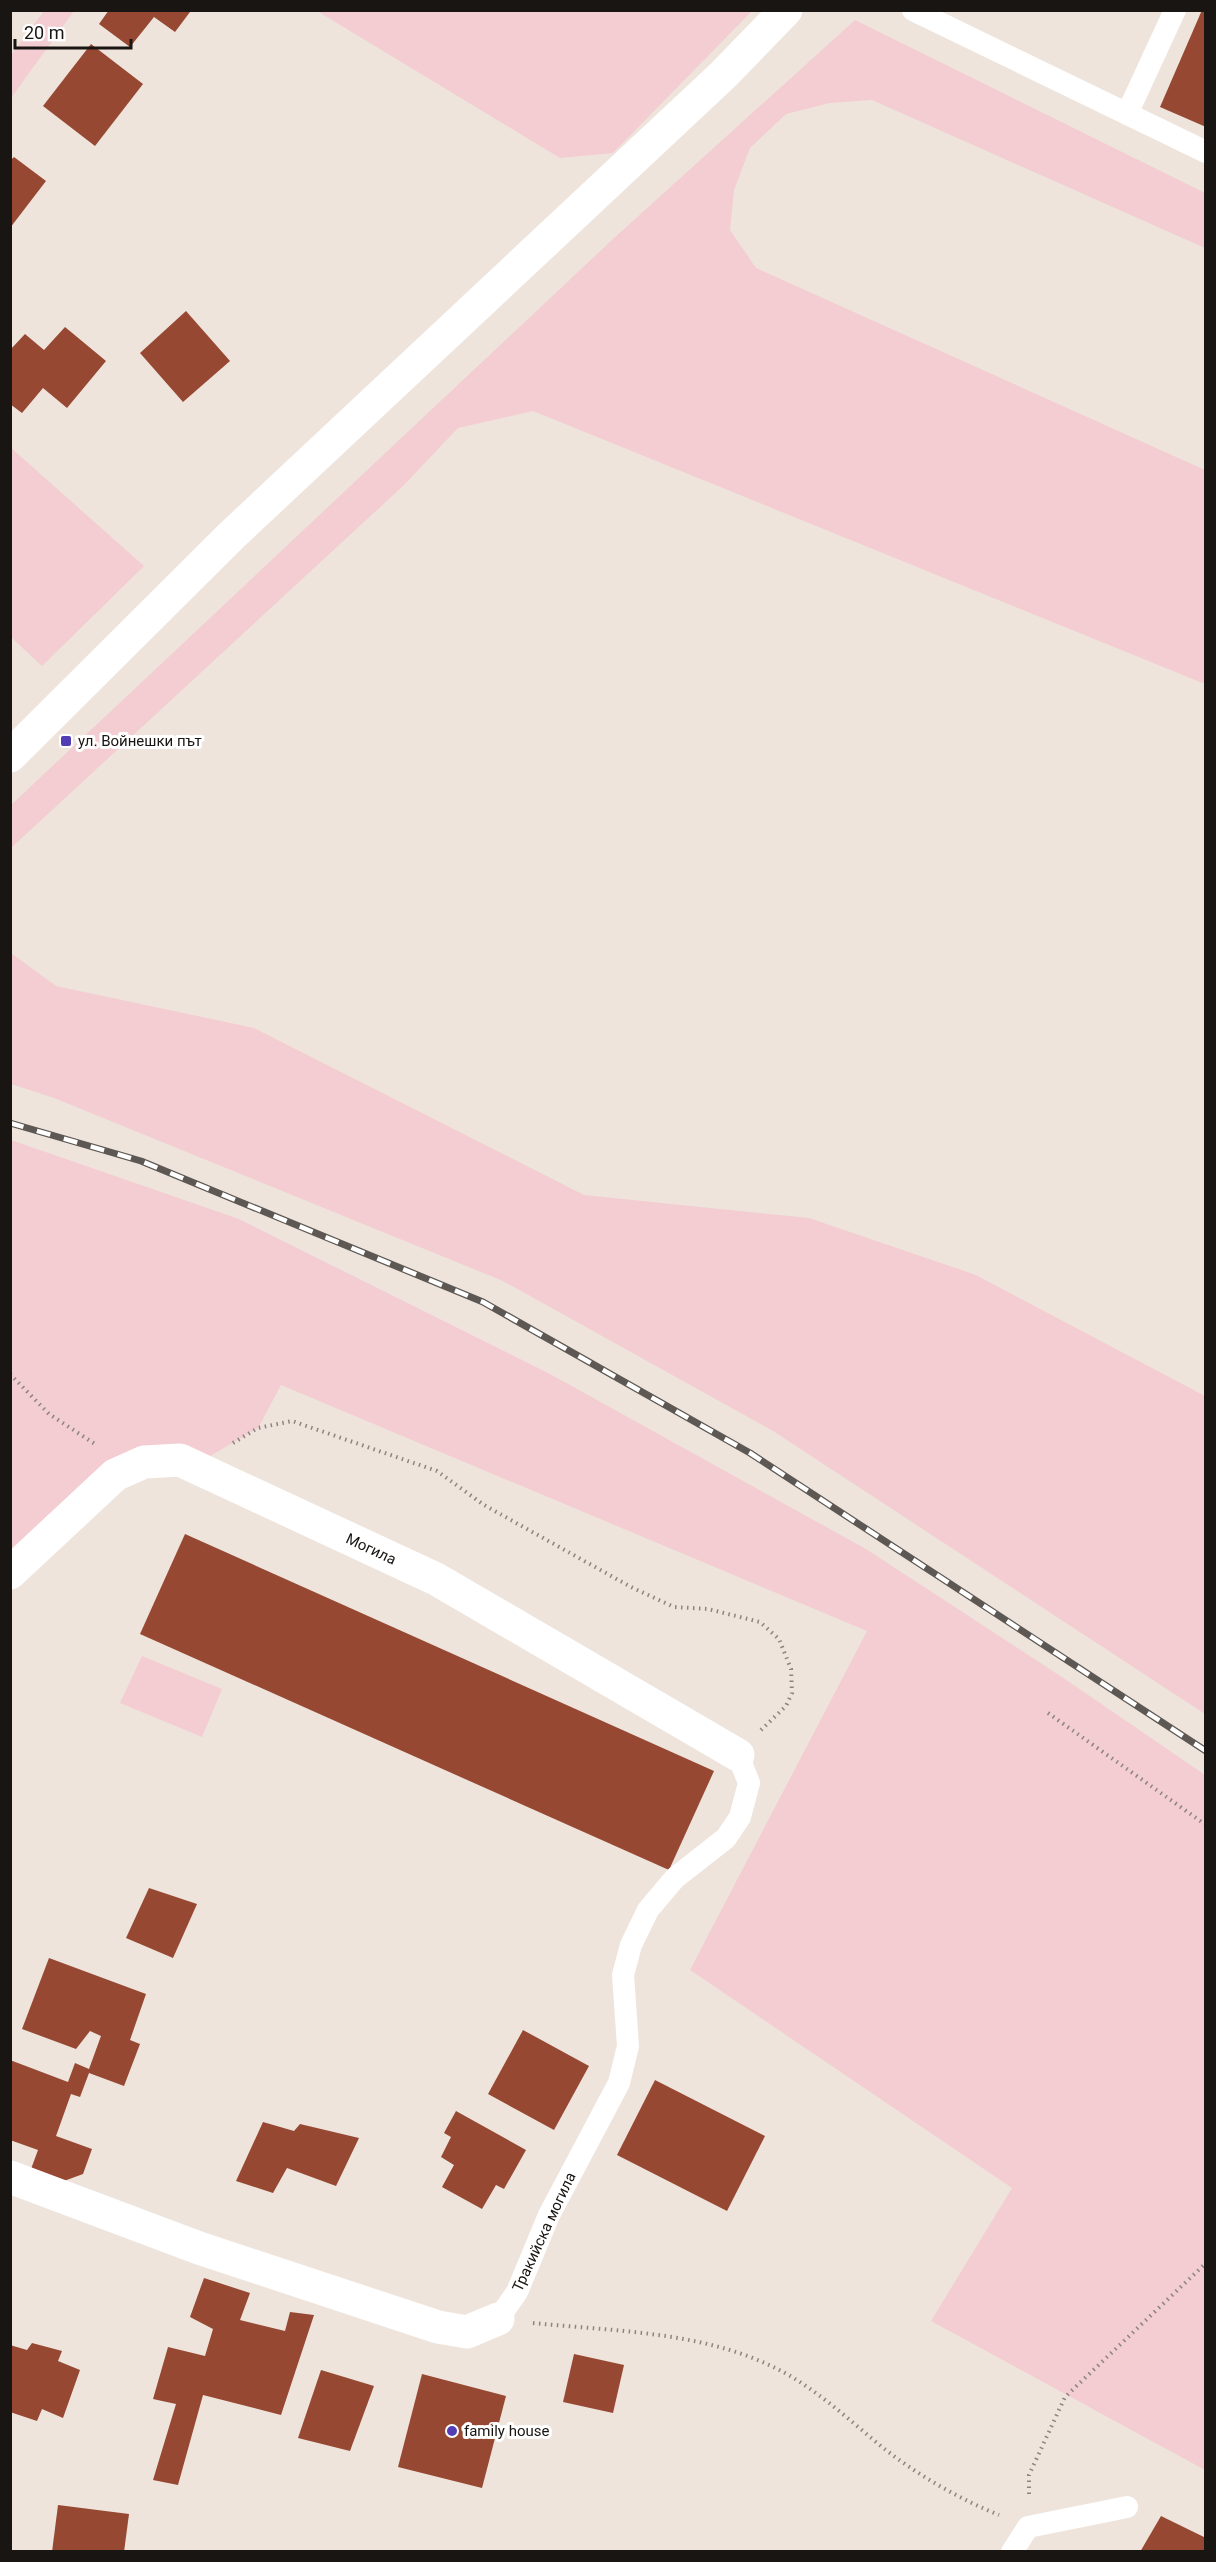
<svg xmlns="http://www.w3.org/2000/svg" width="1216" height="2562" font-family="Roboto,sans-serif">
  <style>
    .green { fill: #f3cdd2 }
    .building { fill: #964832 }
    .lines { fill: none; stroke-linecap: round; stroke-linejoin: round }
    .path { stroke: #8c857f; stroke-width: 4; stroke-dasharray: 1.5 4.5; stroke-linecap: butt }
    .service { stroke: #fff; stroke-width: 22 }
    .minor { stroke: #fff; stroke-width: 33 }
    .tertiary { stroke: #fff; stroke-width: 33 }
    .rail-casing { stroke: #5d5853; stroke-width: 7 }
    .rail { stroke: #fff; stroke-width: 4.5; stroke-dasharray: 14; stroke-linecap: butt }
    .poi-dot { fill: #523db5; stroke: #fff; stroke-width: 2 }
    .labels { text-anchor: middle; dominant-baseline: central; stroke-width: 6; stroke-linejoin: round; paint-order: stroke }
    .poi-label { font-size: 15px; fill: #181512; stroke: #fff; text-anchor: start }
    .street-label { font-size: 15px; fill: #181512; stroke: #fff }
  </style>
  <rect width="100%" height="100%" fill="#eee4dc"/>
  <g class="green">
    <polygon points="44,11 74,11 11,98 11,55"/>
    <polygon points="317,11 752,11 613,153 560,158"/>
    <polygon points="855,20 1205,193 1205,248 872,100 830,103 786,114 750,148 734,190 730,230 756,268 1205,470 1205,684 533,411 458,428 404,485 11,848 11,805 613,239"/>
    <polygon points="10,447 144,566 42,666 11,637"/>
    <polygon points="11,953 56,986 254,1028 584,1195 809,1218 976,1275 1205,1396 1205,1714 773,1431 503,1281 54,1098 11,1084"/>
    <polygon points="11,1140 239,1219 550,1374 866,1549 1062,1677 1205,1775 1205,2470 931,2321 1012,2188 690,1970 867,1631 281,1385 258,1428 193,1466 144,1462 11,1573"/>
    <polygon points="142,1656 222,1689 202,1737 120,1703"/>
  </g>
  <g class="building">
    <polygon points="109,10 188,10 190,12 175,32 154,17 130,47 99,24"/>
    <polygon points="1202,10 1206,10 1206,127 1160,107"/>
    <polygon points="91,44 143,84 95,146 43,106"/>
    <polygon points="14,157 46,181 10,228 10,161"/>
    <polygon points="186,311 230,361 183,402 140,353"/>
    <polygon points="65,327 106,361 67,408 43,388 22,413 10,404 10,350 25,334 44,350"/>
    <polygon points="185,1534 714,1771 669,1870 140,1634"/>
    <polygon points="149,1888 197,1904 173,1958 126,1938"/>
    <polygon points="49,1958 146,1994 130,2040 140,2044 124,2086 89,2073 80,2097 71,2094 56,2136 92,2149 83,2174 64,2181 31,2169 38,2150 10,2140 10,2060 68,2082 75,2063 89,2069 101,2036 90,2031 76,2049 22,2029"/>
    <polygon points="523,2030 589,2066 554,2130 488,2094"/>
    <polygon points="655,2080 765,2136 727,2211 617,2155"/>
    <polygon points="456,2111 526,2150 504,2189 496,2185 482,2209 442,2187 454,2165 441,2157 451,2137 444,2133"/>
    <polygon points="263,2122 294,2131 300,2124 359,2138 336,2186 287,2168 273,2193 236,2181"/>
    <polygon points="204,2278 250,2293 240,2320 285,2331 290,2312 314,2315 281,2415 203,2395 178,2485 153,2480 176,2404 153,2399 168,2347 205,2356 213,2329 190,2317"/>
    <polygon points="32,2343 62,2351 58,2361 80,2370 63,2418 42,2409 37,2421 10,2412 10,2345 27,2350"/>
    <polygon points="574,2354 624,2365 613,2413 563,2402"/>
    <polygon points="321,2370 374,2386 350,2451 298,2438"/>
    <polygon points="422,2374 506,2396 482,2488 398,2467"/>
    <polygon points="58,2505 129,2514 124,2552 52,2552"/>
    <polygon points="1161,2516 1206,2538 1206,2552 1140,2552"/>
  </g>
  <g class="lines">
    <g class="path">
      <polyline points="10,1374 49,1414 95,1444"/>
      <polyline points="233,1443 258,1428 292,1421 437,1471 484,1505 631,1587 674,1607 708,1609 760,1622 779,1639 791,1669 792,1693 786,1706 761,1730"/>
      <polyline points="1048,1713 1206,1825"/>
      <path d="M533,2323c88,9 181,8 259,54 33,20 61,46 90,70 36,28 75,51 117,68"/>
      <polyline points="1029,2494 1029,2475 1065,2397 1206,2263"/>
    </g>
    <g class="service">
      <polyline points="913,10 1206,152"/>
      <polyline points="1127,114 1175,10"/>
      <polyline points="498,2319 517,2292 549,2215 619,2083 628,2046 623,1975 631,1945 648,1910 675,1878 726,1838 740,1817 749,1783 738,1755"/>
      <polyline points="1012,2552 1028,2527 1127,2507"/>
    </g>
    <g class="minor">
      <polyline points="10,1573 115,1475 144,1462 180,1460 436,1579 738,1755"/>
      <polyline points="10,2177 199,2248 438,2327 467,2332 498,2319"/>
    </g>
    <polyline class="tertiary" points="10,756 231,536 723,75 786,10"/>
    <g class="rail-casing">
      <polyline id="rail" points="10,1123 141,1161 483,1302 750,1453 1206,1751"/>
    </g>
    <use href="#rail" class="rail"/>
  </g>
  <g class="poi-dot">
    <rect x="60" y="735" width="12" height="12" rx="3"/>
    <circle cx="452" cy="2431" r="6"/>
  </g>
  <g class="labels">
    <g class="poi-label">
      <text x="78" y="741">ул. Войнешки път</text>
      <text x="464" y="2431">family house</text>
    </g>
    <g class="street-label">
      <text transform="translate(371 1549) rotate(25)">Могила</text>
      <text transform="translate(544 2232) rotate(-65)">Тракийска могила</text>
    </g>
  </g>
  <rect width="1216" height="2562" fill="none" stroke="#181512" stroke-width="24"/>
  <path d="M15 39v9h116v-9" fill="none" stroke="#181512" stroke-width="3"/>
  <text x="24" y="39" font-size="18" fill="#181512" stroke="#ffffff" stroke-width="4.5" paint-order="stroke">20 m</text>
</svg>
